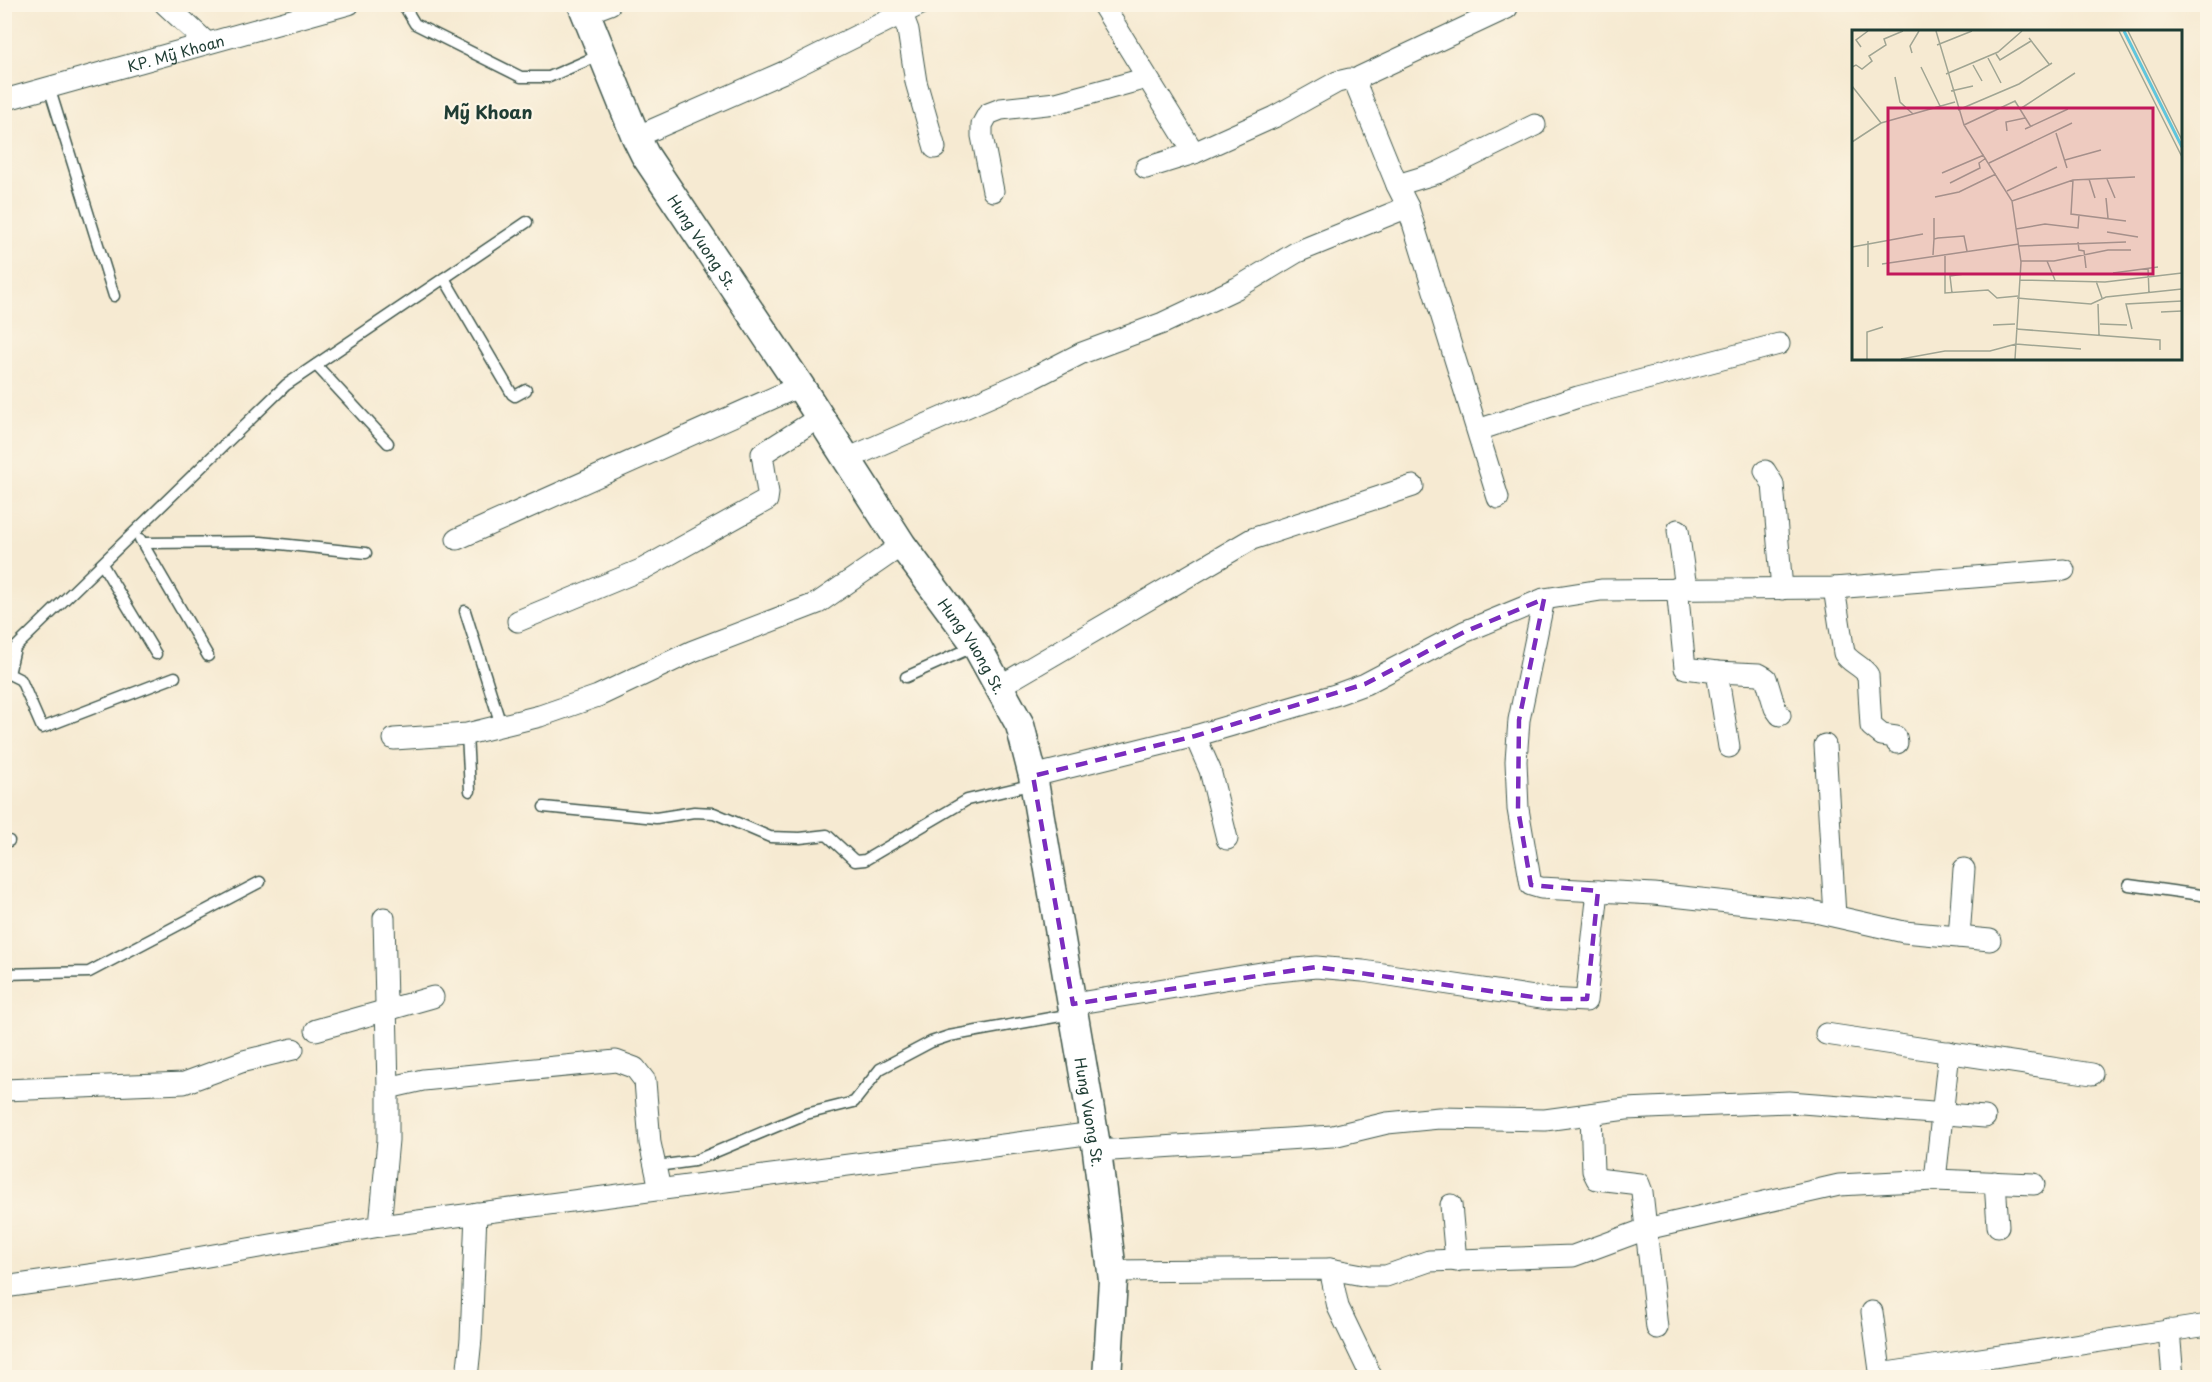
<svg xmlns="http://www.w3.org/2000/svg" width="2212" height="1382" font-family="'Playpen Sans',sans-serif">
  <style>
    .lines { fill: none; stroke-linecap: round; stroke-linejoin: round }
    .lane-casing { stroke: #3f574c; stroke-width: 13 }
    .street-casing { stroke: #3f574c; stroke-width: 23 }
    .secondary-casing { stroke: #3f574c; stroke-width: 31 }
    .lane { stroke: #fff; stroke-width: 10 }
    .street { stroke: #fff; stroke-width: 21 }
    .secondary { stroke: #fff; stroke-width: 28 }
    .marked { fill: none; stroke: #7b2cbf; stroke-width: 4.5; stroke-dasharray: 12 8; stroke-linejoin: round }
    .labels { text-anchor: middle; dominant-baseline: central; stroke-width: 4.5; stroke-linejoin: round; paint-order: stroke }
    .street-label { font-size: 15px; fill: #1f3d34; stroke: #fcf5e5 }
    .quarter-label { font-size: 18px; font-weight: bold; fill: #1f3d34; stroke: #fcf5e5 }
    .inset-river { fill: none; stroke: #5fc5dd; stroke-width: 3 }
    .inset-road { fill: none; stroke: #a0a593; stroke-width: 1.5 }
    .view { fill: #c2185b; fill-opacity: 0.15; stroke: #c2185b; stroke-width: 3 }
    .inset-edge { fill: none; stroke: #1f3d34; stroke-width: 3 }
  </style>
  <rect width="100%" height="100%" fill="#fcf5e5"/>
  <filter id="ink" filterUnits="userSpaceOnUse"><feTurbulence type="fractalNoise" baseFrequency=".0167" numOctaves="2"/><feDisplacementMap in="SourceGraphic" scale="12" xChannelSelector="R" yChannelSelector="G"/><feConvolveMatrix kernelMatrix="1 2 1 2 8 2 1 2 1" color-interpolation-filters="sRGB"/></filter>
  <filter id="wash" filterUnits="userSpaceOnUse"><feTurbulence type="fractalNoise" baseFrequency=".008" numOctaves="4" result="noise"/><feDisplacementMap in="SourceGraphic" scale="24" xChannelSelector="R" yChannelSelector="G"/><feGaussianBlur stdDeviation="1.35" result="paint"/><feColorMatrix in="noise" values="0 0 0 0 0 0 0 0 0 0 0 0 0 0 0 0 0 1.4 0 .05"/><feComposite in="paint" operator="in"/></filter>
  <g filter="url(#wash)">
    <rect width="100%" height="100%" fill="#f6ead2"/>
  </g>
  <g filter="url(#ink)">
    <g class="lines">
      <g class="lane-casing">
        <g id="lane">
          <polyline points="403,4 415,24 521,77 549,77 602,54"/>
          <polyline points="49,87 114,296"/>
          <polyline points="444,278 512,394 515,396 526,390"/>
          <polyline points="316,365 388,443"/>
          <polyline points="140,539 208,656"/>
          <polyline points="143,543 261,542 366,553"/>
          <polyline points="102,564 156,654"/>
          <polyline points="465,611 501,725"/>
          <polyline points="9,674 15,648 23,640 286,385 527,222"/>
          <polyline points="4,675 9,674 21,680 42,728 175,677"/>
          <polyline points="906,677 975,646"/>
          <polyline points="467,734 470,791"/>
          <polyline points="544,807 656,818 694,812 714,813 770,837 800,838 827,835 855,861 865,860 967,800 1034,784"/>
          <polyline points="4,841 9,841"/>
          <polyline points="2129,885 2208,896"/>
          <polyline points="4,974 89,972 260,882"/>
          <polyline points="657,1166 694,1161 806,1114 854,1102 880,1069 931,1042 949,1036 1072,1014"/>
        </g>
      </g>
      <g class="street-casing">
        <g id="street">
          <polyline points="165,4 207,43"/>
          <polyline points="1102,4 1194,153"/>
          <polyline points="586,13 610,4"/>
          <polyline points="902,14 908,30 916,82 935,148"/>
          <path id="s1" d="M4,100l345,-96"/>
          <polyline points="636,137 784,72 921,4"/>
          <polyline points="1146,168 1194,153 1274,117 1337,82 1350,79 1357,82"/>
          <polyline points="1397,185 1357,87 1360,77 1507,8"/>
          <polyline points="993,191 982,136 982,125 988,114 1001,109 1056,103 1147,78"/>
          <polyline points="1408,207 1498,498"/>
          <polyline points="1478,430 1578,397 1779,344"/>
          <polyline points="847,459 1033,378 1082,353 1163,323 1237,288 1297,252 1408,207 1397,185 1437,173 1535,125"/>
          <polyline points="1765,471 1773,484 1782,589"/>
          <polyline points="1678,530 1686,588"/>
          <polyline points="457,539 800,386"/>
          <polyline points="1677,588 1685,668 1717,672 1729,747"/>
          <path d="M1834,588l10,65c6,10 17,12 24,22l3,51 11,9 14,2 1,6"/>
          <polyline points="1544,599 1519,720 1516,761 1518,809 1531,885 1541,888 1654,894 1811,911 1904,932 1990,940"/>
          <polyline points="518,621 643,569 767,500 768,493 762,454 820,417"/>
          <polyline points="1717,672 1759,674 1766,678 1775,708 1780,715"/>
          <polyline points="1000,686 1252,539 1413,486"/>
          <polyline points="1195,736 1210,770 1227,839"/>
          <polyline points="394,739 467,734 540,716 598,696 693,651 818,603 902,545"/>
          <polyline points="1825,745 1835,916"/>
          <polyline points="1033,776 1195,736 1335,695 1365,684 1464,632 1544,599 1601,590 1834,588 2064,570"/>
          <polyline points="384,918 388,1088"/>
          <polyline points="1959,937 1964,869"/>
          <polyline points="1073,1004 1267,972 1316,967 1363,971 1548,999 1586,1001 1598,891"/>
          <polyline points="316,1030 433,997"/>
          <polyline points="1826,1034 2092,1074"/>
          <polyline points="4,1090 184,1083 244,1061 293,1049"/>
          <polyline points="1591,1114 1593,1171 1597,1179 1639,1184 1642,1192 1657,1328"/>
          <polyline points="1097,1151 1333,1136 1387,1123 1439,1118 1545,1120 1626,1109 1789,1102 1985,1117"/>
          <polyline points="1935,1180 1949,1052"/>
          <polyline points="1995,1182 1998,1226"/>
          <polyline points="1451,1205 1456,1261"/>
          <polyline points="380,1226 388,1140 388,1088 423,1080 616,1061 635,1068 645,1081 650,1143 660,1189"/>
          <polyline points="1330,1269 1338,1307 1372,1378"/>
          <polyline points="1112,1271 1330,1269 1368,1276 1386,1276 1429,1261 1573,1256 1646,1229 1839,1185 1935,1180 2034,1184"/>
          <polyline points="4,1287 139,1268 380,1226 1094,1133"/>
          <polyline points="1872,1312 1881,1378"/>
          <polyline points="2169,1330 2173,1378"/>
          <polyline points="1880,1374 2208,1325"/>
          <polyline points="467,1378 471,1339 476,1213"/>
        </g>
      </g>
      <g class="secondary-casing">
        <g id="secondary">
          <path id="s2" d="M582,4l54,133 9,18 155,231 102,159 74,100 44,80 13,51 64,375 16,129 -6,98"/>
        </g>
      </g>
      <use href="#lane" class="lane"/>
      <use href="#street" class="street"/>
      <use href="#secondary" class="secondary"/>
    </g>
  </g>
  <path class="marked" d="M1544,599l-25,121 -1,89 13,76 67,6 -11,108h-39l-232,-32 -243,37 -40,-228 162,-40 170,-52 99,-52z"/>
  <g class="labels">
    <g class="street-label">
      <text stroke="none"><textPath href="#s1" startOffset="178">KP. Mỹ Khoan</textPath></text>
      <text stroke="none"><textPath href="#s2" startOffset="268">Hung Vuong St.</textPath></text>
      <text stroke="none"><textPath href="#s2" startOffset="754">Hung Vuong St.</textPath></text>
      <text stroke="none"><textPath href="#s2" startOffset="1240">Hung Vuong St.</textPath></text>
    </g>
    <g class="quarter-label">
      <text x="488" y="111">Mỹ Khoan</text>
    </g>
  </g>
  <g transform="translate(1852 30)">
    <rect width="330" height="330" fill="#f6ead2"/>
    <path class="inset-river" d="M272,1l58,116"/>
    <path class="inset-road" d="M84,1l28,94 48,76 9,61 -6,97M267,1l63,126M276,1l54,109M177,8l20,26M85,15l35,-14M9,17l-5,-7 12,-9M60,23l-2,-7 9,-15M144,24l4,6 31,-19M136,28l13,25M121,35l9,16M0,37l4,-2 6,4 10,-8 -3,-5 17,-11 -2,-6 19,-8M69,37l19,39M94,44l52,-22 24,-21M43,47l5,25 13,12M0,56l29,37M99,61l22,-5M168,79l55,-36M106,80l61,-26 33,-21M112,95l51,-24 16,26M173,99l43,-20M155,101l-1,-9 19,-4M204,103l11,35M0,112l29,-19 74,-21M213,130l36,-10M137,133l83,-40M90,143l42,-18M237,149l6,19M255,149l8,19M221,150l-2,34 55,7M98,153l30,-15 -1,-5 7,-5M155,161l50,-24M83,167l24,-5 37,-18M254,168l2,20M160,171l61,-21 62,-3M82,188v21M164,199l29,-5 33,4 1,-13M255,202l31,5M16,211v26M226,212l1,8 5,1 2,17M167,216l107,-4M0,217l71,-13M93,224v39l43,-3 9,8 21,-2M81,225l1,-16 4,-1 26,-2 3,15M169,231h33l54,-11h23M195,231l8,19M30,234l137,-20M296,238l1,25M261,243l45,-6M168,250l85,2 77,-9M244,251l6,17M100,263l-2,-17 14,-2M165,268l74,6 15,-7 76,-8M246,274l1,31M309,282l21,-1M248,294l27,1M141,295l22,-1M164,299l144,11v10M280,299l-6,-25 56,-3M15,329v-27l16,-5M49,329l44,-8h45l26,-7 65,5"/>
    <path class="view" d="M36,78h265v166h-265z"/>
    <rect width="330" height="330" class="inset-edge"/>
  </g>
  <rect width="2212" height="1382" fill="none" stroke="#fcf5e5" stroke-width="24"/>
</svg>
